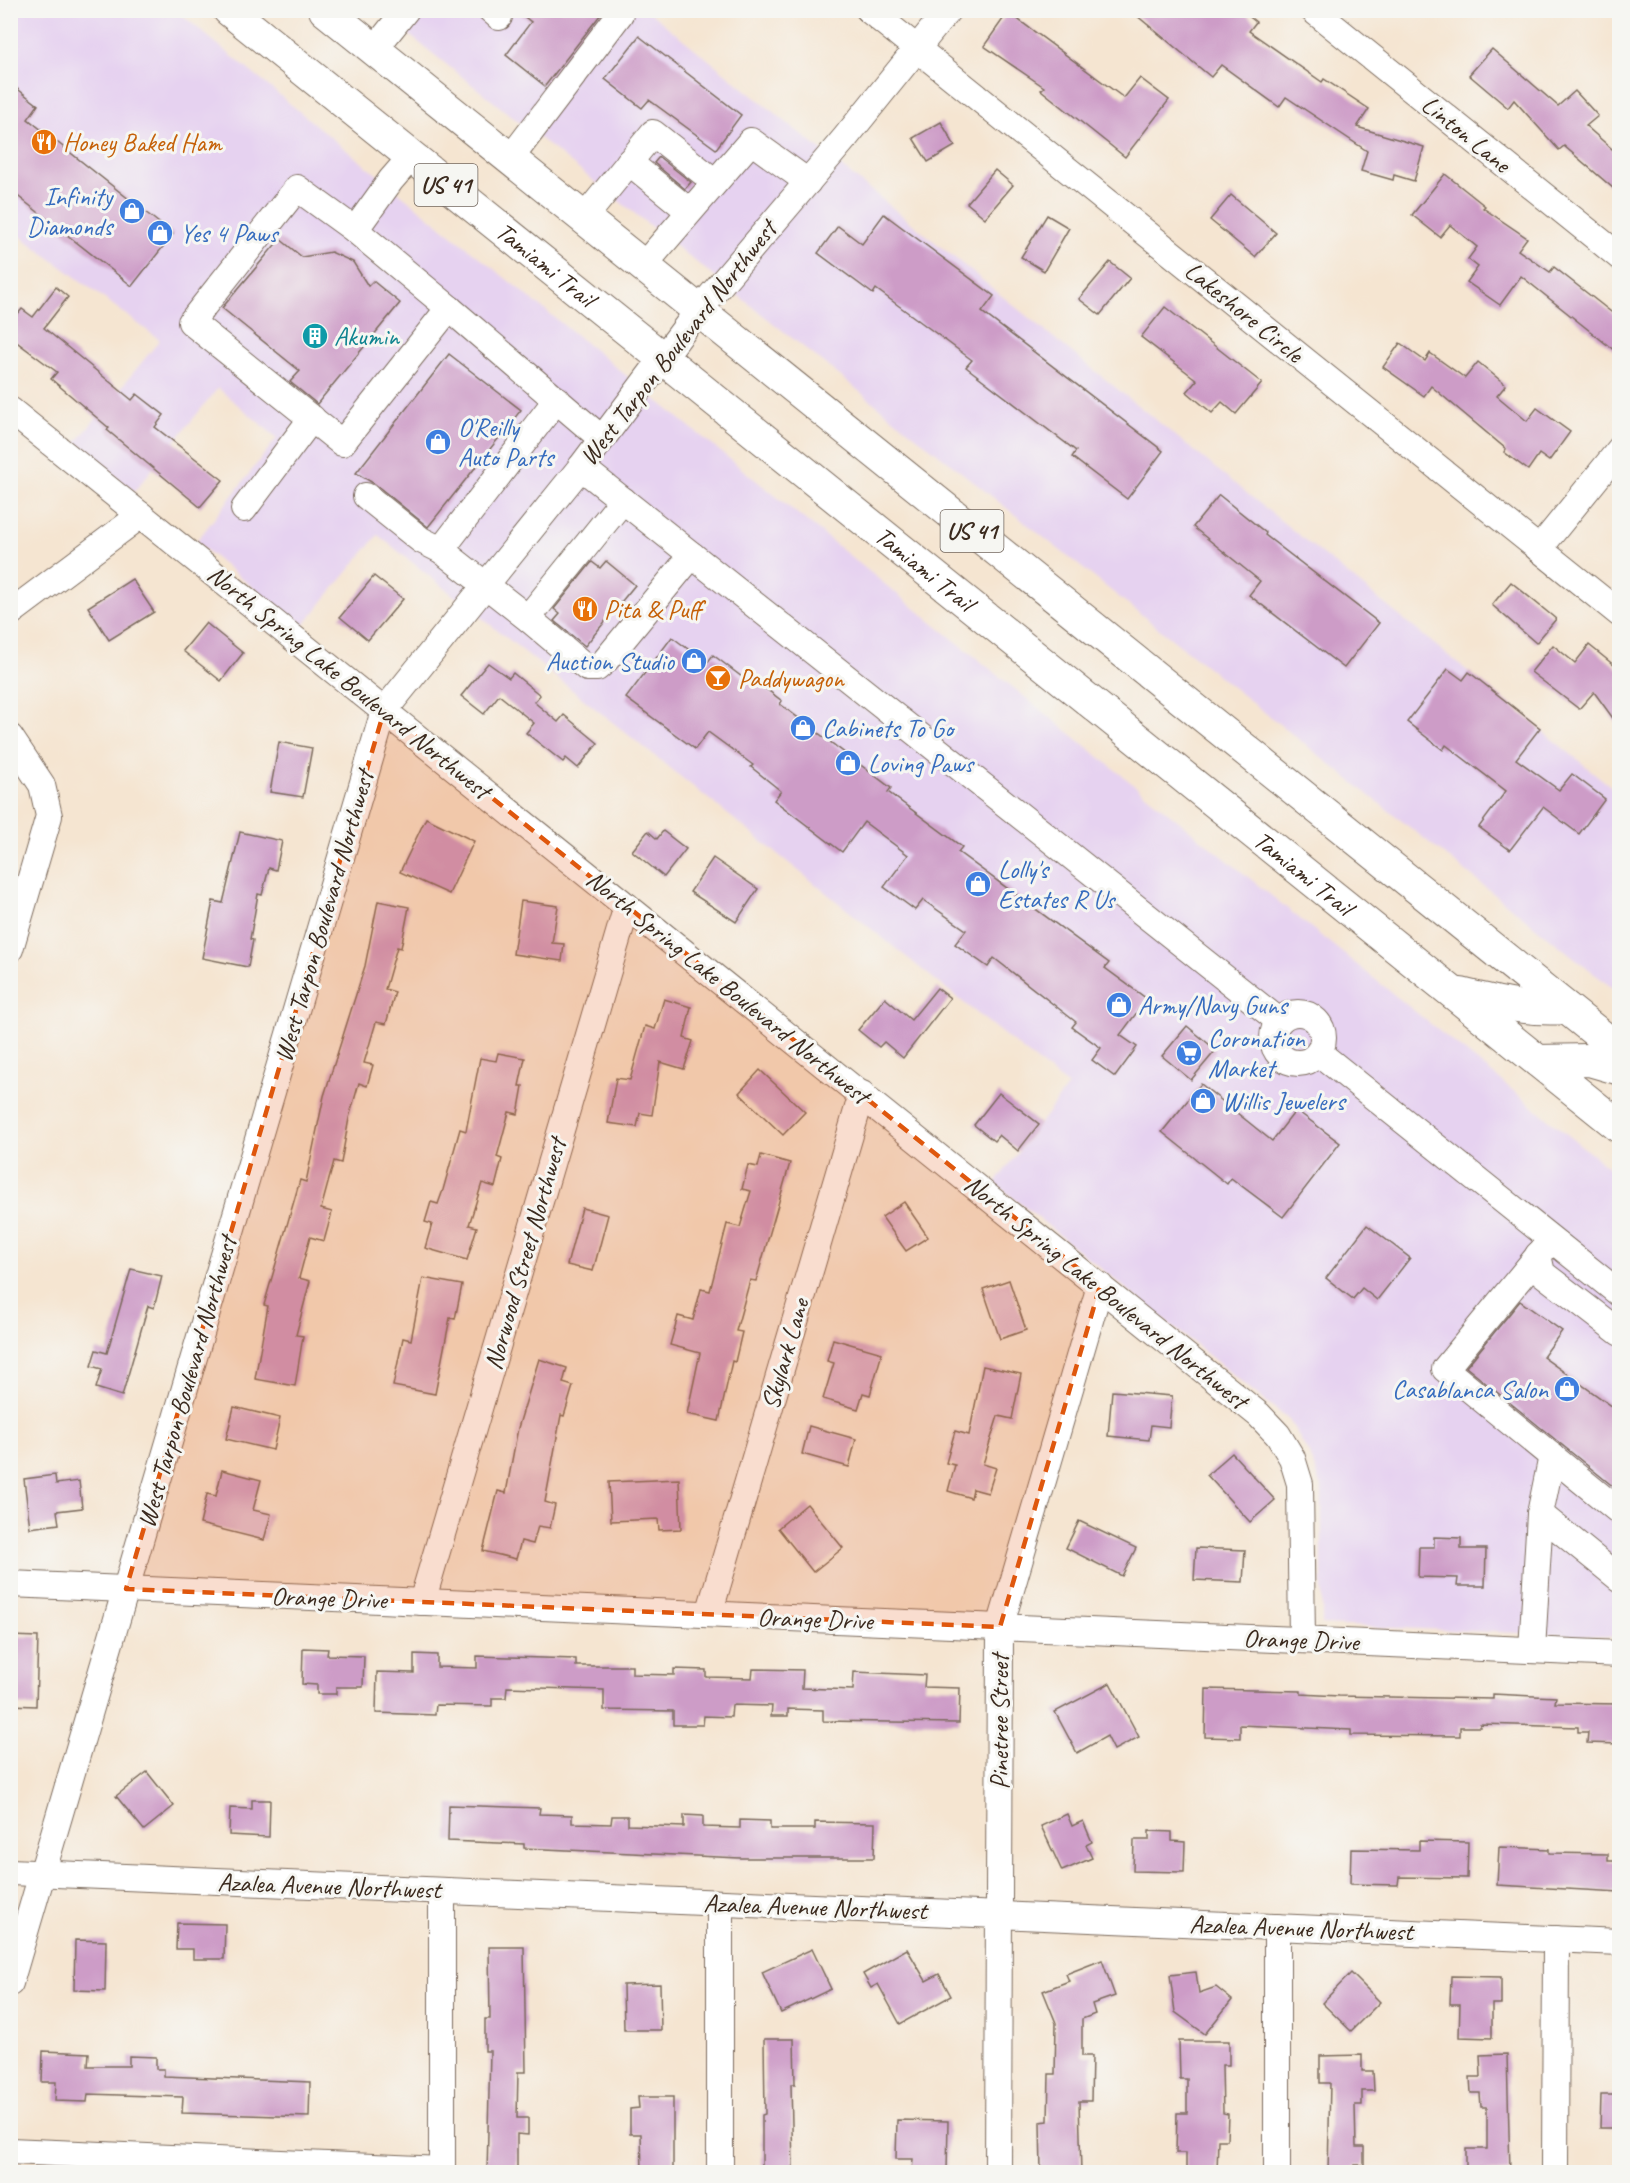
<svg xmlns="http://www.w3.org/2000/svg" width="1630" height="2183" font-family="Caveat,sans-serif">
  <style>
    .built { fill: #e6d2f0 }
    .building { fill: #cd9cc7 }
    .lines { fill: none; stroke-linecap: round; stroke-linejoin: round }
    .minor-casing { stroke: #7c6b5d; stroke-width: 28 }
    .major-casing { stroke: #7c6b5d; stroke-width: 34 }
    .minor { stroke: #fff; stroke-width: 26 }
    .major { stroke: #fff; stroke-width: 32 }
    .marked { fill: #df570d; fill-opacity: 0.2; stroke: #df570d; stroke-width: 4.5; stroke-dasharray: 12 8; stroke-linejoin: round }
    .labels { text-anchor: middle; dominant-baseline: central; stroke-width: 6; stroke-linejoin: round; paint-order: stroke }
    .shield { fill: #f6f6f2; stroke: #73675e; stroke-width: 1.5 }
    .shield-label { font-size: 24px; font-weight: bold; fill: #3b2a1e }
    .street-label { font-size: 26px; fill: #3b2a1e; stroke: #f6f6f2 }
    .food-label { font-size: 26px; fill: #c56008; stroke: #f6f6f2; text-anchor: start }
    .shop-label { font-size: 26px; fill: #366cbe; stroke: #f6f6f2; text-anchor: start }
    .culture-label { font-size: 26px; fill: #0d838f; stroke: #f6f6f2; text-anchor: start }
  </style>
  <rect width="100%" height="100%" fill="#f6f6f2"/>
  <filter id="ink" filterUnits="userSpaceOnUse"><feTurbulence type="fractalNoise" baseFrequency=".0167" numOctaves="2"/><feDisplacementMap in="SourceGraphic" scale="12" xChannelSelector="R" yChannelSelector="G"/><feConvolveMatrix kernelMatrix="1 2 1 2 8 2 1 2 1" color-interpolation-filters="sRGB"/></filter>
  <filter id="wash" filterUnits="userSpaceOnUse"><feTurbulence type="fractalNoise" baseFrequency=".008" numOctaves="4" result="noise"/><feDisplacementMap in="SourceGraphic" scale="24" xChannelSelector="R" yChannelSelector="G"/><feGaussianBlur stdDeviation="1.35" result="paint"/><feColorMatrix in="noise" values="0 0 0 0 0 0 0 0 0 0 0 0 0 0 0 0 0 1.4 0 .05"/><feComposite in="paint" operator="in"/></filter>
  <g filter="url(#wash)">
    <rect width="100%" height="100%" fill="#f5e5d1"/>
    <g class="built">
      <polygon points="10,11 177,11 334,140 1619,1176 1619,1637 1322,1625 1322,1487 1308,1452 1289,1420 995,1183 1068,1086 378,535 302,627 196,542 277,438 218,388 134,492 75,444 160,340 11,229"/>
      <polygon points="379,11 648,11 1619,793 1619,993"/>
    </g>
    <g id="blocks">
      <g class="building">
        <polygon points="516,10 604,10 545,86 506,55 531,22"/>
        <polygon points="1130,10 1241,10 1256,22 1249,31 1322,82 1324,79 1369,109 1357,127 1424,147 1414,181 1394,175 1393,180 1361,171 1367,151 1286,97 1279,107 1221,65 1211,77"/>
        <polygon points="1008,12 1124,98 1140,78 1169,100 1125,157 1041,90 1044,87 984,46"/>
        <polygon points="639,36 741,115 716,149 649,100 642,108 605,79"/>
        <polygon points="1492,49 1558,106 1575,91 1598,116 1586,126 1620,156 1620,194 1564,146 1559,150 1514,100 1508,108 1469,75"/>
        <polygon points="10,83 38,105 28,119 173,234 132,286 10,190"/>
        <polygon points="941,122 955,146 928,162 913,138"/>
        <polygon points="659,157 691,182 685,189 654,163"/>
        <polygon points="995,170 1013,185 985,218 967,203"/>
        <polygon points="1445,174 1485,206 1483,208 1527,238 1518,250 1550,272 1554,267 1620,319 1620,355 1521,276 1500,305 1467,282 1478,267 1468,259 1477,247 1450,225 1440,237 1412,215"/>
        <polygon points="1231,195 1276,233 1255,257 1210,220"/>
        <polygon points="884,214 994,296 982,312 1163,451 1127,499 1072,457 1076,451 966,367 972,360 876,289 873,294 818,253 838,226 862,244"/>
        <polygon points="1047,215 1069,228 1044,271 1021,257"/>
        <polygon points="280,239 302,257 331,252 353,262 368,286 373,281 400,303 317,404 290,382 300,371 222,308"/>
        <polygon points="1110,262 1130,278 1100,315 1079,299"/>
        <polygon points="56,287 68,297 44,328 132,400 137,394 164,415 155,427 223,480 200,507 107,430 109,428 51,379 57,372 10,337 10,323 22,309 33,317"/>
        <polygon points="1165,307 1262,383 1236,414 1222,402 1212,413 1187,392 1197,380 1141,337"/>
        <polygon points="1400,343 1425,361 1430,353 1465,378 1478,362 1506,385 1497,396 1527,421 1537,408 1570,432 1549,461 1539,454 1528,470 1504,452 1506,449 1431,386 1424,396 1383,367"/>
        <polygon points="449,354 521,410 428,527 375,484 356,473"/>
        <polygon points="1219,495 1266,533 1265,535 1379,623 1344,668 1249,595 1260,581 1193,527"/>
        <polygon points="606,561 635,585 585,646 554,621 560,614 554,609 592,562 600,568"/>
        <polygon points="374,576 403,599 368,640 340,617"/>
        <polygon points="132,579 154,612 109,640 88,607"/>
        <polygon points="1511,582 1556,619 1536,643 1492,605"/>
        <polygon points="206,623 243,653 221,681 183,651"/>
        <polygon points="672,637 707,663 713,655 746,680 749,676 782,701 780,704 891,788 888,792 962,847 958,852 1109,963 1105,968 1147,999 1120,1035 1137,1047 1115,1077 1092,1060 1101,1048 1072,1027 1076,1022 994,958 988,967 955,944 966,930 923,900 915,910 884,887 908,855 864,822 842,852 774,800 781,791 751,767 753,765 708,732 695,749 626,698"/>
        <polygon points="1553,645 1575,663 1589,645 1620,670 1620,728 1594,692 1579,709 1531,672"/>
        <polygon points="488,663 509,678 513,673 540,695 534,702 558,722 564,715 598,743 578,768 566,758 563,762 526,733 534,723 499,695 484,714 461,696"/>
        <polygon points="1448,669 1463,680 1469,672 1540,728 1516,759 1559,790 1572,774 1605,799 1579,834 1543,807 1510,850 1479,827 1506,791 1446,745 1443,750 1407,722"/>
        <polygon points="279,742 312,748 303,797 270,792"/>
        <polygon points="426,818 474,841 449,894 400,872"/>
        <polygon points="648,831 657,839 663,831 686,849 664,877 632,851"/>
        <polygon points="240,832 282,841 276,870 269,868 262,895 258,894 250,939 253,940 248,967 202,958 213,901 223,903"/>
        <polygon points="713,858 758,889 736,922 690,892"/>
        <polygon points="378,901 409,907 401,948 397,947 385,989 395,992 386,1024 376,1022 364,1063 373,1065 367,1086 359,1083 349,1118 341,1163 334,1161 321,1209 332,1212 324,1241 310,1237 299,1278 310,1281 296,1335 303,1336 295,1386 255,1379 268,1306 264,1305 300,1180 306,1182 324,1096 365,966"/>
        <polygon points="521,901 558,906 552,943 564,944 562,961 513,954"/>
        <polygon points="937,988 950,998 903,1058 884,1042 879,1047 858,1030 885,998 911,1020"/>
        <polygon points="664,999 691,1007 684,1038 693,1041 684,1069 660,1062 652,1115 640,1113 637,1127 608,1123 616,1078 630,1080 645,1026 655,1029"/>
        <polygon points="1187,1026 1216,1050 1191,1080 1162,1056"/>
        <polygon points="498,1053 525,1058 519,1086 523,1086 518,1114 509,1112 497,1157 502,1159 495,1187 482,1183 469,1225 477,1227 467,1260 425,1248 432,1224 425,1222 431,1202 438,1204 443,1190 460,1129 466,1131 480,1058 496,1061"/>
        <polygon points="760,1070 805,1112 783,1135 739,1093"/>
        <polygon points="1201,1084 1272,1141 1296,1110 1340,1143 1283,1217 1231,1178 1227,1184 1162,1132"/>
        <polygon points="999,1093 1039,1124 1018,1151 999,1135 994,1141 974,1125"/>
        <polygon points="761,1155 790,1163 756,1281 750,1280 736,1331 742,1332 735,1362 732,1361 719,1421 687,1414 700,1353 670,1345 678,1316 693,1320 701,1289 710,1291 727,1224 740,1227 751,1191 742,1189 748,1165 758,1167"/>
        <polygon points="904,1202 928,1237 906,1251 882,1217"/>
        <polygon points="582,1208 608,1215 593,1271 567,1265"/>
        <polygon points="1367,1225 1410,1258 1377,1300 1362,1288 1353,1299 1326,1278"/>
        <polygon points="131,1269 162,1276 154,1308 148,1306 122,1396 96,1388 102,1369 91,1366 96,1350 107,1353"/>
        <polygon points="423,1278 462,1285 455,1319 450,1318 435,1394 393,1386 403,1338 411,1340"/>
        <polygon points="1009,1280 1026,1330 1000,1339 983,1289"/>
        <polygon points="1520,1301 1562,1331 1543,1357 1620,1412 1620,1492 1466,1367"/>
        <polygon points="833,1339 882,1353 870,1395 863,1393 858,1409 823,1399 834,1363 827,1361"/>
        <polygon points="539,1359 567,1368 563,1383 573,1386 564,1416 561,1415 545,1502 555,1505 550,1528 538,1526 533,1544 521,1541 516,1559 483,1551 498,1491 506,1493 518,1428"/>
        <polygon points="983,1366 1021,1374 1012,1419 998,1416 983,1464 996,1468 988,1493 973,1489 971,1498 948,1491 955,1465 946,1463 955,1431 969,1435"/>
        <polygon points="1112,1391 1172,1396 1169,1427 1151,1425 1149,1440 1108,1436"/>
        <polygon points="234,1407 280,1418 273,1450 226,1439"/>
        <polygon points="809,1426 856,1439 849,1467 802,1454"/>
        <polygon points="1232,1453 1275,1500 1250,1522 1207,1475"/>
        <polygon points="222,1470 261,1480 253,1510 271,1514 264,1540 200,1524 207,1494 216,1496"/>
        <polygon points="55,1475 56,1484 79,1481 82,1508 57,1511 59,1524 30,1528 24,1479"/>
        <polygon points="679,1479 681,1529 659,1530 658,1519 611,1521 609,1482"/>
        <polygon points="807,1504 843,1548 813,1572 778,1528"/>
        <polygon points="1079,1521 1136,1548 1122,1576 1066,1548"/>
        <polygon points="1434,1537 1461,1538 1461,1549 1486,1549 1485,1586 1457,1586 1458,1578 1418,1577 1419,1547 1434,1547"/>
        <polygon points="1196,1548 1245,1550 1243,1582 1194,1580"/>
        <polygon points="10,1636 38,1637 36,1706 10,1705"/>
        <polygon points="303,1648 328,1649 327,1655 364,1656 363,1687 336,1687 336,1694 317,1694 317,1685 302,1684"/>
        <polygon points="414,1654 437,1655 437,1667 477,1668 477,1656 576,1659 576,1666 632,1666 632,1674 674,1675 674,1669 706,1670 706,1677 752,1678 753,1669 803,1670 802,1688 853,1690 854,1672 925,1675 924,1687 960,1688 959,1723 823,1721 823,1710 788,1709 788,1716 771,1716 772,1706 732,1705 731,1717 704,1716 703,1725 673,1725 673,1711 604,1710 604,1690 507,1687 506,1698 492,1698 492,1706 436,1705 435,1715 376,1713 377,1672 414,1673"/>
        <polygon points="1110,1683 1139,1737 1114,1750 1107,1736 1077,1753 1055,1712"/>
        <polygon points="1206,1689 1301,1691 1301,1694 1339,1696 1493,1699 1493,1694 1556,1697 1555,1703 1620,1704 1620,1744 1587,1743 1588,1732 1578,1732 1578,1727 1480,1724 1480,1727 1460,1727 1460,1736 1351,1735 1351,1730 1240,1725 1240,1738 1205,1737"/>
        <polygon points="147,1772 174,1806 144,1830 116,1796"/>
        <polygon points="252,1800 270,1800 269,1837 229,1835 230,1808 252,1809"/>
        <polygon points="449,1805 540,1808 539,1814 572,1815 572,1823 611,1824 612,1816 628,1816 628,1825 684,1827 684,1815 703,1816 703,1827 740,1828 740,1820 770,1821 770,1829 815,1829 815,1822 875,1823 874,1858 740,1858 524,1848 524,1844 448,1841"/>
        <polygon points="1067,1814 1072,1826 1083,1821 1092,1842 1086,1845 1092,1858 1062,1871 1041,1826"/>
        <polygon points="1149,1831 1172,1832 1172,1841 1185,1842 1184,1872 1133,1871 1134,1840 1149,1840"/>
        <polygon points="1419,1841 1468,1842 1467,1878 1399,1877 1398,1885 1350,1884 1351,1849 1419,1850"/>
        <polygon points="1499,1847 1549,1849 1549,1853 1608,1854 1608,1861 1620,1861 1620,1892 1497,1885"/>
        <polygon points="177,1923 225,1924 224,1959 193,1959 193,1949 176,1949"/>
        <polygon points="75,1940 106,1941 105,1991 74,1990"/>
        <polygon points="489,1947 524,1947 526,2072 518,2072 517,2118 528,2118 528,2135 517,2134 517,2172 487,2172 490,2051 485,2051 485,2019 490,2019"/>
        <polygon points="812,1949 831,1989 781,2013 762,1972"/>
        <polygon points="907,1949 926,1981 939,1974 951,1996 900,2024 878,1984 871,1988 863,1974"/>
        <polygon points="1102,1960 1115,1996 1092,2004 1095,2014 1082,2019 1082,2056 1092,2056 1091,2101 1079,2101 1081,2172 1041,2172 1040,2122 1048,2121 1049,2074 1055,2074 1056,2023 1043,1991 1069,1981 1066,1974"/>
        <polygon points="1196,1972 1199,1993 1216,1987 1232,2000 1205,2034 1175,2012 1170,1975"/>
        <polygon points="1351,1973 1380,2002 1351,2031 1322,2003"/>
        <polygon points="1451,1976 1501,1977 1501,2004 1492,2004 1492,2038 1459,2037 1460,2004 1450,2004"/>
        <polygon points="660,1984 661,2030 624,2030 623,1985"/>
        <polygon points="764,2039 794,2039 795,2084 791,2084 793,2168 762,2168 762,2115 765,2114"/>
        <polygon points="1179,2041 1229,2041 1229,2065 1222,2065 1223,2113 1228,2114 1227,2140 1218,2140 1217,2172 1186,2172 1186,2153 1176,2153 1177,2113 1187,2113 1187,2079 1180,2079"/>
        <polygon points="43,2051 89,2053 88,2066 129,2066 129,2056 156,2057 156,2069 164,2069 164,2076 310,2082 309,2117 182,2113 183,2097 88,2094 87,2102 55,2101 56,2082 42,2082"/>
        <polygon points="1507,2054 1510,2172 1474,2172 1474,2170 1466,2170 1466,2149 1487,2149 1487,2107 1481,2107 1480,2093 1471,2093 1470,2077 1481,2077 1480,2055"/>
        <polygon points="1362,2055 1362,2071 1373,2071 1374,2091 1362,2091 1362,2105 1355,2105 1356,2147 1364,2147 1364,2165 1355,2165 1355,2172 1328,2172 1330,2083 1320,2083 1320,2056"/>
        <polygon points="1601,2095 1620,2095 1620,2128 1600,2128"/>
        <polygon points="638,2097 673,2097 673,2172 642,2172 641,2134 630,2134 630,2109 639,2108"/>
        <polygon points="897,2120 948,2121 947,2172 912,2172 913,2159 896,2159"/>
      </g>
    </g>
  </g>
  <g filter="url(#ink)">
    <use href="#blocks" fill-opacity="0" stroke="#7c6b5d" stroke-width="1.5"/>
    <g class="lines">
      <g class="minor-casing">
        <g id="minor">
          <polyline points="491,10 499,17"/>
          <polyline points="869,10 1620,614"/>
          <polyline points="1313,10 1620,257"/>
          <polyline points="374,50 406,10"/>
          <polyline points="411,157 391,180 355,230 297,188 191,322 342,443 449,308 602,439"/>
          <polyline points="510,159 620,14"/>
          <polyline points="629,162 689,211"/>
          <polyline points="584,218 653,133 715,182"/>
          <polyline points="355,230 449,308"/>
          <polyline points="643,266 751,141 808,182"/>
          <polyline points="10,410 1259,1415 1278,1435 1292,1458 1300,1484 1302,1640"/>
          <polyline points="581,467 1279,1021"/>
          <polyline points="366,496 421,540 441,550 530,620"/>
          <polyline points="623,500 535,609 530,620 587,668 597,668 605,661 692,555"/>
          <polyline points="244,509 312,418"/>
          <polyline points="1539,549 1620,449"/>
          <polyline points="441,550 557,399"/>
          <polyline points="10,613 141,515"/>
          <polyline points="10,737 42,785 49,816 10,949"/>
          <circle cx="1298" cy="1038" r="25"/>
          <polyline points="1319,1053 1620,1294"/>
          <polyline points="1551,1240 1445,1369 1620,1512"/>
          <polyline points="1538,1255 1542,1273 1620,1333"/>
          <polyline points="1540,1514 1552,1456"/>
          <polyline points="10,1584 1620,1654"/>
          <polyline points="422,1602 627,906"/>
          <polyline points="709,1614 862,1094"/>
          <polyline points="1532,1650 1540,1514 1620,1579"/>
          <polyline points="10,1872 1620,1942"/>
          <polyline points="10,1983 384,711 581,467 698,311 845,138 948,10"/>
          <polyline points="10,2151 442,2170"/>
          <polyline points="442,2172 442,1891"/>
          <polyline points="720,2172 720,1903"/>
          <polyline points="998,2172 1000,1627 1100,1286"/>
          <polyline points="1277,2172 1277,1927"/>
          <polyline points="1555,2172 1556,1939"/>
        </g>
      </g>
      <g class="major-casing">
        <g id="major">
          <path id="s1" d="M229,10l1391,1117"/>
          <polyline points="325,10 1620,1051"/>
          <path d="M1461,994c36,9 68,17 105,14"/>
          <polyline points="1538,1061 1589,1060 1620,1069"/>
        </g>
      </g>
      <use href="#minor" class="minor"/>
      <use href="#major" class="major"/>
    </g>
  </g>
  <path class="marked" d="M384,711l716,575 -100,341 -874,-38z"/>
  <defs>
    <g id="restaurant-disc" transform="scale(1.35)"><circle r="9.5" fill="#e8710a" stroke="#f6f6f2"/><path d="M-5-6h1v4h1v-4h1v4h1v-4h1v5L-1.5 .5V6h-2V.5L-5-1ZM5-6V6H3V1.5H1.5Q1.5-4 5-6Z" fill="#fff"/></g>
    <g id="shop-disc" transform="scale(1.35)"><circle r="9.5" fill="#3f7fe0" stroke="#f6f6f2"/><path d="M-5-2.5h2.3a2.7 3.5 0 0 1 5.4 0H5L5.5 6h-11ZM-1.5-2.5h3a1.5 2.3 0 0 0-3 0Z" fill="#fff"/></g>
    <g id="building-disc" transform="scale(1.35)"><circle r="9.5" fill="#0f9aa8" stroke="#f6f6f2"/><path d="M-4-6H4V6H1V3H-1V6H-4ZM-2.5-4.3h1.7v1.8h-1.7ZM.8-4.3h1.7v1.8H.8ZM-2.5-1h1.7V.8h-1.7ZM.8-1h1.7V.8H.8Z" fill="#fff"/></g>
    <g id="bar-disc" transform="scale(1.35)"><circle r="9.5" fill="#e8710a" stroke="#f6f6f2"/><path d="M-6-5H6L.8 .8V4.5H3.5V6h-7V4.5H-.8V.8Z" fill="#fff"/></g>
    <g id="supermarket-disc" transform="scale(1.35)"><circle r="9.5" fill="#3f7fe0" stroke="#f6f6f2"/><path d="M-6-5.5h2.5l.6 2H6L4.5 2H-2.5L-4.4-4H-6ZM-1.5 3.2a1.3 1.3 0 1 0 .1 0ZM3 3.2a1.3 1.3 0 1 0 .1 0Z" fill="#fff"/></g>
  </defs>
  <g fill-rule="evenodd">
    <use href="#restaurant-disc" x="44" y="142"/>
    <use href="#shop-disc" x="132" y="211"/>
    <use href="#shop-disc" x="160" y="233"/>
    <use href="#building-disc" x="315" y="336"/>
    <use href="#shop-disc" x="438" y="442"/>
    <use href="#restaurant-disc" x="585" y="609"/>
    <use href="#shop-disc" x="694" y="661"/>
    <use href="#bar-disc" x="718" y="678"/>
    <use href="#shop-disc" x="803" y="728"/>
    <use href="#shop-disc" x="848" y="763"/>
    <use href="#shop-disc" x="978" y="884"/>
    <use href="#shop-disc" x="1119" y="1005"/>
    <use href="#supermarket-disc" x="1189" y="1053"/>
    <use href="#shop-disc" x="1203" y="1101"/>
    <use href="#shop-disc" x="1567" y="1389"/>
  </g>
  <g class="labels">
    <g class="shield">
      <rect x="414.5" y="164" width="63" height="42" rx="4.5"/>
      <rect x="940.5" y="510" width="63" height="42" rx="4.5"/>
    </g>
    <g class="shield-label">
      <text x="446" y="185">US 41</text>
      <text x="972" y="531">US 41</text>
    </g>
    <g class="street-label">
      <text transform="translate(1466 134) rotate(39)">Linton Lane</text>
      <text stroke="none"><textPath href="#s1" startOffset="406">Tamiami Trail</textPath></text>
      <text transform="translate(1244 312) rotate(39)">Lakeshore Circle</text>
      <text transform="translate(678 343) rotate(-52)">West Tarpon Boulevard Northwest</text>
      <text stroke="none"><textPath href="#s1" startOffset="892">Tamiami Trail</textPath></text>
      <text transform="translate(349 682) rotate(39)">North Spring Lake Boulevard Northwest</text>
      <text stroke="none"><textPath href="#s1" startOffset="1378">Tamiami Trail</textPath></text>
      <text transform="translate(324 916) rotate(-74)">West Tarpon Boulevard Northwest</text>
      <text transform="translate(728 987) rotate(39)">North Spring Lake Boulevard Northwest</text>
      <text transform="translate(525 1254) rotate(-74)">Norwood Street Northwest</text>
      <text transform="translate(1106 1292) rotate(39)">North Spring Lake Boulevard Northwest</text>
      <text transform="translate(785 1354) rotate(-74)">Skylark Lane</text>
      <text transform="translate(187 1382) rotate(-74)">West Tarpon Boulevard Northwest</text>
      <text transform="translate(329 1598) rotate(2)">Orange Drive</text>
      <text transform="translate(815 1619) rotate(2)">Orange Drive</text>
      <text transform="translate(1301 1640) rotate(2)">Orange Drive</text>
      <text transform="translate(999 1722) rotate(-90)">Pinetree Street</text>
      <text transform="translate(329 1886) rotate(2)">Azalea Avenue Northwest</text>
      <text transform="translate(815 1907) rotate(2)">Azalea Avenue Northwest</text>
      <text transform="translate(1301 1928) rotate(2)">Azalea Avenue Northwest</text>
    </g>
    <g class="food-label">
      <text x="63" y="142">Honey Baked Ham</text>
      <text x="604" y="609">Pita &amp; Puff</text>
      <text x="738" y="678">Paddywagon</text>
    </g>
    <g class="shop-label">
      <text x="112" y="196" text-anchor="end">Infinity<tspan x="112" dy="30">Diamonds</tspan></text>
      <text x="180" y="233">Yes 4 Paws</text>
      <text x="458" y="427">O'Reilly<tspan x="458" dy="30">Auto Parts</tspan></text>
      <text x="674" y="661" text-anchor="end">Auction Studio</text>
      <text x="822" y="728">Cabinets To Go</text>
      <text x="868" y="763">Loving Paws</text>
      <text x="998" y="869">Lolly's<tspan x="998" dy="30">Estates R Us</tspan></text>
      <text x="1138" y="1005">Army/Navy Guns</text>
      <text x="1208" y="1038">Coronation<tspan x="1208" dy="30">Market</tspan></text>
      <text x="1222" y="1101">Willis Jewelers</text>
      <text x="1548" y="1389" text-anchor="end">Casablanca Salon</text>
    </g>
    <g class="culture-label">
      <text x="334" y="336">Akumin</text>
    </g>
  </g>
  <rect width="1630" height="2183" fill="none" stroke="#f6f6f2" stroke-width="36"/>
</svg>
